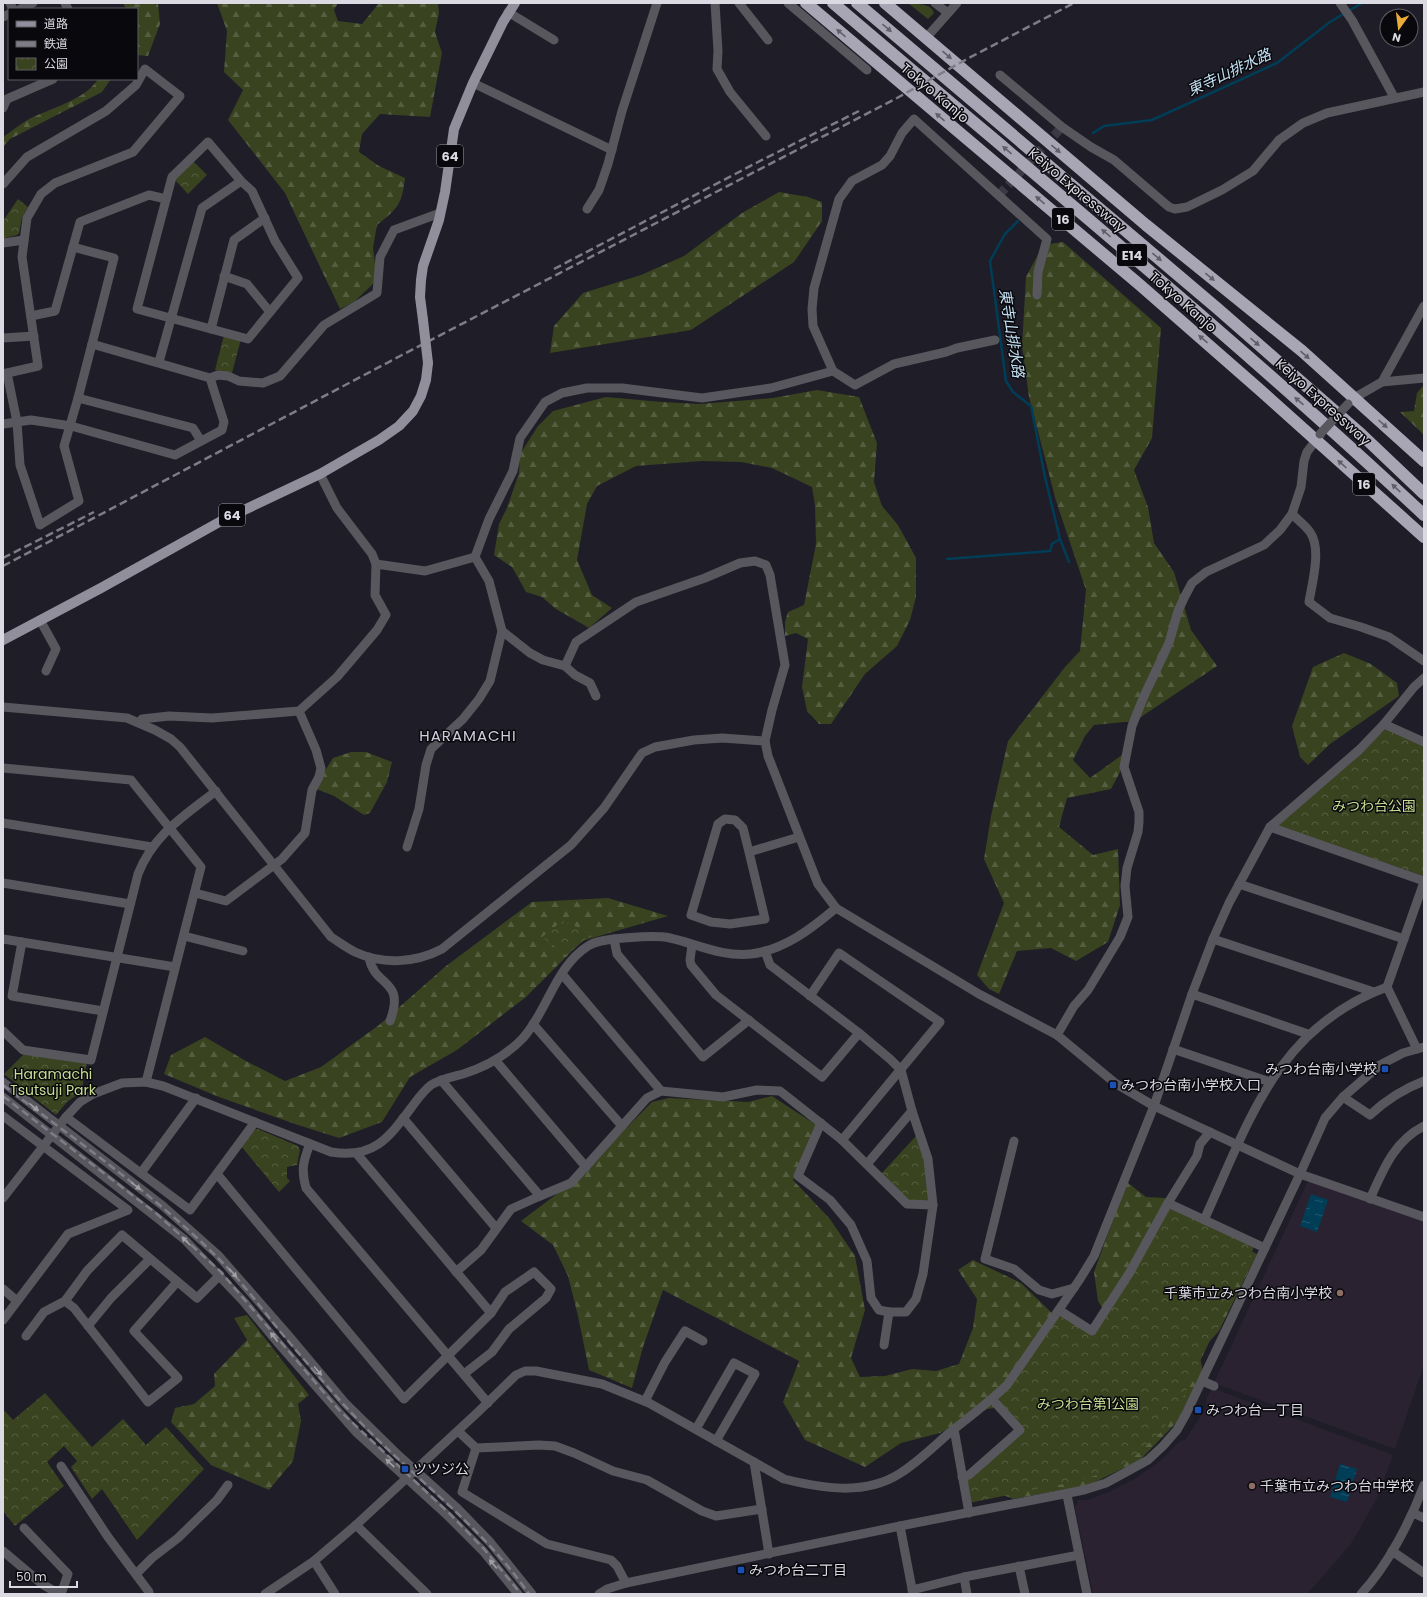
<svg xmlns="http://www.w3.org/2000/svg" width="1427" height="1597" font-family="Poppins,'Noto Sans JP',sans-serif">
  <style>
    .education { fill: #2b2231 }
    .grass { fill: #394320 }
    .forest { fill: url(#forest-firs) }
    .park { fill: url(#park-crowns) }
    .water { fill: url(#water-ripples) }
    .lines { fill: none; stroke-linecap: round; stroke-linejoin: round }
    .stream { stroke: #003d57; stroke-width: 2.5 }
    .minor-tunnel { stroke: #3a3944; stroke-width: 9; stroke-dasharray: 9 4.5; stroke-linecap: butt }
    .minor { stroke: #58575d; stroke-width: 9 }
    .major { stroke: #918f9c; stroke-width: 10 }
    .highway { stroke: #a8a6b5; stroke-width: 12 }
    .rail { stroke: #7e7d87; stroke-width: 2.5; stroke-dasharray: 8 4; stroke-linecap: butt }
    .minor-bridge { stroke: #58575d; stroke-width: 9 }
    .major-bridge { stroke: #918f9c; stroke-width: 10 }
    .oneway { fill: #605f69 }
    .oneway2 { fill: #a09fa6 }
    .transit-dot { fill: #1a4fb4; stroke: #09080d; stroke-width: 1.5 }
    .education-dot { fill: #8d6e63; stroke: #09080d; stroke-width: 1.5 }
    .labels { text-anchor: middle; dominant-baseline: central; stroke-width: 3; stroke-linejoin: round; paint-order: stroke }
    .shield { fill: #09080d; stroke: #9c9ba2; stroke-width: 1 }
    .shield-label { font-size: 13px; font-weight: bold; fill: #dbdae2 }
    .street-label { font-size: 14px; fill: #dbdae2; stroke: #09080d }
    .park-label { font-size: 14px; fill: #c7de91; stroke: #09080d }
    .poi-label { font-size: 14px; fill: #dbdae2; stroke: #09080d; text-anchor: start }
    .water-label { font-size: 15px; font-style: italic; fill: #c3e2f4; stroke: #09080d }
    .neighbourhood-label { font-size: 15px; letter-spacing: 1px; fill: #d0cede; stroke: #09080d }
  </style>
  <defs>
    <pattern id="forest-firs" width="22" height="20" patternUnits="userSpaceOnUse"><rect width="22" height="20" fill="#394320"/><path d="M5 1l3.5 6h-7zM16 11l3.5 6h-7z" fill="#555e40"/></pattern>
    <pattern id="park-crowns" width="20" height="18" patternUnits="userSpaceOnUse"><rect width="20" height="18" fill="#394320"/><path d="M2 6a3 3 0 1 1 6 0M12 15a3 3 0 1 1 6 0" fill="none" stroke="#555e40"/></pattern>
    <pattern id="water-ripples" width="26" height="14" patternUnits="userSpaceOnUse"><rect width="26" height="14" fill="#003d57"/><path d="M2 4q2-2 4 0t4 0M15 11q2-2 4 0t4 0" fill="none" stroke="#25586f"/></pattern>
  </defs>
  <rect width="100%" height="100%" fill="#1e1d28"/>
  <g class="education">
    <polygon points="1308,1181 1424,1221 1424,1365 1395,1449 1214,1383"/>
    <polygon points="1212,1388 1393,1455 1377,1498 1362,1525 1350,1545 1316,1584 1306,1594 1093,1594 1075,1508 1078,1500 1087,1500 1111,1491 1133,1480 1159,1462 1180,1441 1185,1440 1207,1407 1206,1400"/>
  </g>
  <path class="grass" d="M909,4c9,0 22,-1 25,9l-6,6z"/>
  <g class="forest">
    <polygon points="123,3 158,3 160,24 148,56 137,55 137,9 126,9"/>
    <path d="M217,3h121l-4,7 4,11 24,3 17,-21h59l1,10 -4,19 7,21 -12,64 -50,-3 -18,20 -3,18 20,14 26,12c-3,27 -8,31 -28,47l-4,23 4,32 -23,22 -14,7 -55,-116 -57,-73 15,-30 -19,-18 3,-41z"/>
    <path d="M98,79h13l-9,13 -92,47 -7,8v-10c9,-6 18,-14 28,-19 21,-10 55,-19 67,-39z"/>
    <polygon points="779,192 808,197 822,202 822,221 794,262 691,330 550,353 554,326 583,293 641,275 684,256 742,213"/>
    <polygon points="1063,242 1161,328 1152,438 1134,470 1148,507 1154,543 1174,572 1191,630 1217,666 1135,721 1094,725 1085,736 1073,760 1090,778 1122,755 1120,772 1111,789 1067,798 1059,827 1093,855 1118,849 1120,905 1108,942 1076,961 1051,948 1017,951 999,994 989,989 977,975 1004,903 984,859 991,816 1008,741 1065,667 1080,651 1086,590 1056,501 1029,397 1022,346 1026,277 1043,245"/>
    <polygon points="1424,385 1424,435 1400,412 1414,411 1417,393"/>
    <polygon points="817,390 859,397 877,443 874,482 882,506 898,525 916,558 916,597 910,620 897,646 865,674 831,724 819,724 807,711 802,687 808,639 796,633 785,636 785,622 788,612 804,605 816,544 815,505 812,487 772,468 741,462 702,461 636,466 597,486 587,504 577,560 592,595 612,608 589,628 556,609 542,597 526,592 512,567 494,555 499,524 507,508 519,473 520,454 538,426 553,411 606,397 662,402 700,404 773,398"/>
    <polygon points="1344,653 1371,664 1397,683 1399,696 1330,744 1308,765 1300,757 1292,726 1313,667"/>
    <polygon points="351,752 366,752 392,762 387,782 370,813 364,815 334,796 314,788 333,758"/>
    <polygon points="608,898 668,916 582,941 526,997 457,1050 410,1077 382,1122 339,1138 298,1125 219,1097 164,1074 171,1055 205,1037 246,1061 285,1081 321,1067 379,1025 446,966 532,902"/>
    <polygon points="772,1096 816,1125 793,1180 830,1219 855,1256 865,1310 851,1358 860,1377 885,1376 912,1369 936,1371 959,1364 973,1328 977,1299 958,1270 973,1260 1021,1283 1057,1318 1093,1338 1109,1319 1098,1301 1094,1272 1127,1182 1146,1197 1166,1198 1224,1239 1257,1254 1219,1331 1199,1353 1203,1372 1176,1423 1140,1460 1089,1485 1013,1499 989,1489 1033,1428 1026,1404 987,1409 940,1433 901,1443 865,1467 805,1440 783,1402 799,1361 663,1290 643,1347 632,1388 589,1370 578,1316 568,1276 553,1245 521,1221 574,1181 652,1102 669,1098 748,1102"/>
    <polygon points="247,1315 309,1395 298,1404 301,1421 293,1461 269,1490 211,1465 171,1422 175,1408 194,1404 215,1386 214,1374 247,1340 234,1318"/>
  </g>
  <g class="park">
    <polygon points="193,161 207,175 188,194 174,179"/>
    <path d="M18,199l10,8c-2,3 -4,7 -6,11 -5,18 3,16 -19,20v-17z"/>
    <polygon points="224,335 241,339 232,373 215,370"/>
    <polygon points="1387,728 1424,745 1424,876 1277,826"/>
    <polygon points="562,921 593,933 566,955 542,937"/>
    <polygon points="25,1053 87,1063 81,1092 67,1102 56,1115 4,1074"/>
    <polygon points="258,1129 298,1146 300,1150 297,1165 287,1167 287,1178 290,1181 279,1192 241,1146 254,1130"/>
    <polygon points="916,1136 927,1161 931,1199 927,1201 907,1200 881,1174"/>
    <polygon points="1169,1205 1255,1245 1178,1408 1161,1432 1135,1456 1112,1470 1078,1481 969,1503 965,1479 1024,1430 997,1399 1060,1313 1091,1334"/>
    <polygon points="45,1393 92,1447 123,1419 146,1445 166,1427 204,1469 137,1540 102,1489 92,1499 71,1467 77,1461 64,1446 47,1462 64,1486 15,1526 3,1511 3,1412 5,1411 13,1420"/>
  </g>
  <g class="water">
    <polygon points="1311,1194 1328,1200 1317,1232 1300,1226"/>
    <polygon points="1340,1464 1357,1469 1347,1502 1330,1497"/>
  </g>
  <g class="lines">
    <g class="stream">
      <polyline points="1093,133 1104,126 1152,120 1277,63 1330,22 1362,3"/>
      <polyline points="1018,221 1005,234 990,261 1006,381 1013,392 1031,406 1045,477 1060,539 1069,562"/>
      <polyline points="947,559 1050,551 1052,544 1060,539"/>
    </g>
    <polyline class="minor-tunnel" points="999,195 1062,127"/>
    <g class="minor">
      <polyline points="10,3 13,9"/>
      <polyline points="65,3 68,9"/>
      <polyline points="715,3 718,51 717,69 730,92 766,136"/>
      <polyline points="739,3 768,40"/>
      <polyline points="788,3 867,70"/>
      <polyline points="935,3 948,13"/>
      <polyline points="1340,3 1352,20 1394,97"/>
      <polyline points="20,9 33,3"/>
      <polyline points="508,12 554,40"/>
      <polyline points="3,17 9,14"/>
      <polyline points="926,38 957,3"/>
      <polyline points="1000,75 1062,127 1091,147 1114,160 1169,207 1175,209 1187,207 1222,190 1253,171 1279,140 1303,123 1327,113 1424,92"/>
      <polyline points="473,83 612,150"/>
      <polyline points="3,108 7,99 53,79"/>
      <polyline points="3,184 27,157 106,111 136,85 145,69 180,96 133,152 55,183 41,194 27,218 22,257 38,366 3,374"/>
      <polyline points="587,209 599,190 608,164 622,111 657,3"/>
      <polyline points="3,243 24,240"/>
      <polyline points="73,247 114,258 92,344"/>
      <polyline points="224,276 247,284 270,312"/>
      <polyline points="31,316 55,311 80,222 149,195 166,199"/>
      <polyline points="211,329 234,240 265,218"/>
      <polyline points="3,338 34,336"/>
      <polyline points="995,340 957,348 946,352 894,364 855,385 833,371 813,326 812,309 814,288 839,199 852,181 882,165 890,156 902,133 914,119 1047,239 1038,272 1037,295"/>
      <polyline points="159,362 202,208 241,181 208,142 172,177 137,309 248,339 298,278 275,241 252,191 241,181"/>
      <polyline points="7,373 17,422 20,465 40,525 79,501 64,446 78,398 193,428 201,441"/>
      <polyline points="210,378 218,375 228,376 239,381 263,383 280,376 324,325 377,293 380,257 394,230 440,213"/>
      <polyline points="1382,382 1424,306"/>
      <polyline points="1350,402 1354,398 1382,382 1424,378"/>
      <polyline points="3,424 31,420 71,426 175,455 222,430 224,422 210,378 92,344 78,398"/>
      <path d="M1292,514c6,6 13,11 18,18 12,17 2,51 -1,70l21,16 31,9 28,10 35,24"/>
      <polyline points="475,557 489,519 513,471 520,438 545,402 562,393 587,388 622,388 702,398 771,388 833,371"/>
      <polyline points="376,564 425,571 475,557"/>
      <polyline points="40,620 56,649 46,671"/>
      <polyline points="502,631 530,653 543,660 565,666 576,642 636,602 705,578 740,563 755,561 766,565 770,575 785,665 772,710 765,741"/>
      <polyline points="565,666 575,675 590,683 596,696"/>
      <path d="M3,707l124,11 28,12 16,9 9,8 151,190c8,5 16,11 24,15 28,13 60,11 87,-3l129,-104 33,-37 38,-55 13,-6 39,-7 28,-2 43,3 3,15 50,128 18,24 143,86 78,41 58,48 39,23 146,68 124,43"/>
      <polyline points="140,722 142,719 169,716 212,718 299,711 337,677 377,630 386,615 375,595 376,564 372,554 337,508 320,474"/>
      <polyline points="1384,724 1424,742"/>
      <polyline points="3,768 131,780 201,867 146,1082"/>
      <polyline points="3,823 152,847"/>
      <polyline points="1270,827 1424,881"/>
      <polyline points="407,847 419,809 426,765 431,749 463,719 479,699 490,681 502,631 489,581 475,557"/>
      <polyline points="749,852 743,828 735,820 725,819 718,824 691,915 711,922 730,924 765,919 749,852 799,837"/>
      <polyline points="3,883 130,904"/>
      <polyline points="1239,884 1404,939"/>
      <polyline points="195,893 226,901 282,859 305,833 312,790 319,777 321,768 316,750 299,711"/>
      <polyline points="184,936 243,951"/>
      <polyline points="3,939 175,967"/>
      <polyline points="614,939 617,954 703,1057 749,1020"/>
      <polyline points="1213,939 1374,992"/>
      <polyline points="22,942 12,996 103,1011"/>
      <polyline points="692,945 690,960 691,965 716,995 822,1077 859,1033"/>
      <polyline points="765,951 770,965 859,1033 890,1059 901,1070 912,1111 867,1164"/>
      <path d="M369,957c5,31 37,21 21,64"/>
      <polyline points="562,974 661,1091"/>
      <polyline points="1192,994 1308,1034"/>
      <polyline points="810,996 839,953 940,1022 842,1140"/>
      <polyline points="533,1024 622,1126"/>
      <path d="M3,1031l20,19 68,10 47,-186c16,-40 45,-57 78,-83"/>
      <polyline points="1057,1035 1074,1006 1088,990 1120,937 1128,917 1125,886 1127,868 1138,832 1139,822 1139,812 1124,767 1132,726 1144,696 1169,643 1178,611 1185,596 1192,583 1206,572 1264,545 1280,530 1292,514 1301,487 1304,461 1307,452 1320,435"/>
      <polyline points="1173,1049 1270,1082"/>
      <polyline points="1417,1049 1387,987 1424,882"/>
      <polyline points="496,1061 586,1167"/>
      <polyline points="441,1080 540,1196 511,1209 481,1250 456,1272"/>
      <polyline points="3,1082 163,1206 218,1255 288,1335 345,1403 396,1453 456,1507 490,1542 532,1594"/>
      <polyline points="3,1097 184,1239 244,1302 279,1344 357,1433 448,1516 483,1551 518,1594"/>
      <path d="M1343,1097l27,18c16,-15 33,-26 54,-34"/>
      <polyline points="912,1111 928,1159 933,1205"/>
      <polyline points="3,1116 128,1210 68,1234 3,1320"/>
      <polyline points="66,1117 190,1210 255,1122"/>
      <polyline points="403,1118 496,1228"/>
      <polyline points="1014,1141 985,1259 1014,1269 1039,1290 1052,1294 1074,1288"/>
      <path d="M310,1144c-7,17 -9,26 -4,44l182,215"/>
      <polyline points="357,1154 491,1313"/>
      <polyline points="141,1173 196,1098"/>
      <polyline points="217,1174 404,1399 491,1313 505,1292 534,1272 551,1289 546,1298 509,1329 492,1352 464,1374"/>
      <polyline points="540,1196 571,1183 647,1098 661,1091 723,1097 757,1090 780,1091 842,1140 907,1204 933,1205 923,1274 916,1299 906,1312 889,1312 879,1310 871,1298 867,1261 851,1225 830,1200 798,1176 821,1123"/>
      <path d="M3,1198l63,-81 14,-15 13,-8 29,-11 24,-1 17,4 168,66c42,7 57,-13 80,-44 6,-8 12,-17 20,-23 10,-6 21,-8 32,-11 23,-7 43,-18 60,-36 25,-28 32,-71 65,-92 9,-6 25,-7 36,-8 15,-1 31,-3 46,0 27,6 52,19 81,16 33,-4 60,-25 85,-46"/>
      <path d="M1370,1199c13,-29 24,-58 54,-73"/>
      <polyline points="1168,1203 1265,1248"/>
      <path d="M1204,1220c45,-98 72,-192 183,-233"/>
      <polyline points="3,1289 17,1301"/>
      <polyline points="65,1301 74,1308 148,1402 178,1378 134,1331 177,1282"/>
      <polyline points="1059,1310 1092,1331 1130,1272 1168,1203 1197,1156 1200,1144 1210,1132"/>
      <polyline points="88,1326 111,1298 150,1259"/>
      <polyline points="26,1336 44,1312 65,1301 87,1271 122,1235 197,1298 220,1275"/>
      <polyline points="884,1345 889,1312"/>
      <polyline points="1202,1381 1214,1386"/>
      <polyline points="645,1401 665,1362 685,1331 703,1341"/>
      <polyline points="696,1429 734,1363 755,1374 716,1441"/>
      <polyline points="954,1429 969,1513"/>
      <polyline points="458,1431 476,1448 539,1445 555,1446 574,1453 613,1471 647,1480 702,1511 716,1516 762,1509"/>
      <polyline points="476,1448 462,1492 547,1544 611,1560 617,1566 626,1583"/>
      <polyline points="754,1462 769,1554"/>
      <polyline points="61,1466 108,1537 149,1592 149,1594"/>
      <polyline points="962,1477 969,1475 1020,1430 992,1399"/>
      <polyline points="1067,1495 1087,1594"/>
      <polyline points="1413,1513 1424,1518"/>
      <polyline points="356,1525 427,1594"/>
      <polyline points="900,1526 913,1594"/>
      <polyline points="24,1528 68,1574 61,1594"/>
      <polyline points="3,1551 42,1584 59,1594"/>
      <polyline points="1392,1551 1424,1573"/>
      <polyline points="314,1561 335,1594"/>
      <polyline points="1019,1566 1025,1594"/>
      <polyline points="136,1574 152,1558 178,1538 217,1500 228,1485"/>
      <polyline points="964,1577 967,1594"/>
      <polyline points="912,1590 964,1577 1079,1555"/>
      <path d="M265,1594l49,-33 42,-36 122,-113 38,-37 9,-4h11l66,13 47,19 135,76c37,9 80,17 115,-5 18,-11 33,-26 49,-40 20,-16 40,-31 59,-49l73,-106 14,-23 60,-150 38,-112 21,-55 16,-36 41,-76 89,-77 25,-26 30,-37 10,-9"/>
      <polyline points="599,1594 607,1589 626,1583 900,1526 1084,1490 1106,1483 1148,1460 1163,1446 1177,1430 1186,1414 1300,1174 1325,1118 1343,1097 1380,1065 1403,1053 1424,1047"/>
      <path d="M1361,1594c27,-29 49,-72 63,-109"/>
    </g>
    <g class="major">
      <polyline points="423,320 420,297 421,280 423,266 439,220 445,192 454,129 473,83 503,22 515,3"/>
      <polyline points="3,640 101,588 223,520 320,474 379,440 399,426 413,411 421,396 426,380 428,363"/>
    </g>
    <g class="highway">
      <polyline points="806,3 1140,285 1260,390 1424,537"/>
      <path d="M833,3c198,169 401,334 591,512"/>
      <polyline points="857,3 1218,309 1361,434 1424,494"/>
      <polyline points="885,3 1146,225 1302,351 1424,461"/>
    </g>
    <g class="rail">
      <polyline points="554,269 758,162 859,111"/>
      <polyline points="3,558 94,512"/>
      <polyline points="3,566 402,355 897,98 967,59 1074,3"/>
      <path d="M3,1085c75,57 155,112 221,179 19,20 37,43 54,65 28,33 56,66 86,97 55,56 119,102 165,168"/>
      <polyline points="3,1096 157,1214 220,1271 339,1410 450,1514 484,1549 521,1594"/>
    </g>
    <polyline class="minor-bridge" points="1320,434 1348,404"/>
    <polyline class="major-bridge" points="423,320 428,363"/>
  </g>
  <defs><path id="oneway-solid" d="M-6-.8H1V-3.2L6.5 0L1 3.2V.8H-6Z"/></defs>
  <g class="oneway">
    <use href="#oneway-solid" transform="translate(887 28) rotate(40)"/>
    <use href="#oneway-solid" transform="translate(841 33) rotate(-140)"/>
    <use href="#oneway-solid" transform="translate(947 55) rotate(40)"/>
    <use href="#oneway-solid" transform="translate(940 117) rotate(-140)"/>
    <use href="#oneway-solid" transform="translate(1056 149) rotate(40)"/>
    <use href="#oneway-solid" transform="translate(1007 150) rotate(-140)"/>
    <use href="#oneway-solid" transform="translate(1040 200) rotate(-140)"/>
    <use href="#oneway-solid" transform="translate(1106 233) rotate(-140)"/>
    <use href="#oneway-solid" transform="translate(1157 257) rotate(40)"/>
    <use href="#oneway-solid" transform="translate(1210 277) rotate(39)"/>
    <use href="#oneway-solid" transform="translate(1203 339) rotate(-139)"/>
    <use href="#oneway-solid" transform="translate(1255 342) rotate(41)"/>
    <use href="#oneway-solid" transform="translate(1305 355) rotate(41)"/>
    <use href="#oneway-solid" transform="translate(1299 401) rotate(-139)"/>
    <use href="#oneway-solid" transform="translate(1383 424) rotate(42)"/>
    <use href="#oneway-solid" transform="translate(1342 464) rotate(-138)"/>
    <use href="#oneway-solid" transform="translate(1396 488) rotate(-137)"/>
  </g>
  <g class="oneway2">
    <use href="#oneway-solid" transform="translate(34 1107) rotate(38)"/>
    <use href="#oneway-solid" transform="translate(136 1186) rotate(37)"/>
    <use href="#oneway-solid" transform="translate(186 1241) rotate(-137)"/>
    <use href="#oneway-solid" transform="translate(233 1273) rotate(48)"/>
    <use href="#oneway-solid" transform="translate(274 1337) rotate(-129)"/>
    <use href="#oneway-solid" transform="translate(318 1371) rotate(50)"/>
    <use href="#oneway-solid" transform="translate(390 1463) rotate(-137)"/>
    <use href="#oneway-solid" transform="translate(493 1564) rotate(-130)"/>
  </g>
  <g class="transit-dot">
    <rect x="1381" y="1065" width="8" height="8" rx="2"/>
    <rect x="1109" y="1081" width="8" height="8" rx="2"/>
    <rect x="1194" y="1406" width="8" height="8" rx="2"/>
    <rect x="401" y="1465" width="8" height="8" rx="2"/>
    <rect x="737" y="1566" width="8" height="8" rx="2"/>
  </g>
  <g class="education-dot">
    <circle cx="1340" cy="1293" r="4"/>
    <circle cx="1252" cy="1486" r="4"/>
  </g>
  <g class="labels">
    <g class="shield">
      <rect x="437" y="145" width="26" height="22" rx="3"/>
      <rect x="1052" y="208" width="22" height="22" rx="3"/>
      <rect x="1117" y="244" width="30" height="22" rx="3"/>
      <rect x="1353" y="473" width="22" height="22" rx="3"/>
      <rect x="219" y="504" width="26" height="22" rx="3"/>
    </g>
    <g class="shield-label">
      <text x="450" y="156">64</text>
      <text x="1063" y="219">16</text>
      <text x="1132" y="255">E14</text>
      <text x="1364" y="484">16</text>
      <text x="232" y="515">64</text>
    </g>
    <g class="street-label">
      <text transform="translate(935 93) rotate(40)">Tokyo Kanjo</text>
      <text transform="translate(1077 190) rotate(40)">Keiyo Expressway</text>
      <text transform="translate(1183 302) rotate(41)">Tokyo Kanjo</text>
      <text transform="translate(1323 402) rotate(42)">Keiyo Expressway</text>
    </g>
    <g class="park-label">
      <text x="1374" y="806">みつわ台公園</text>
      <text x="53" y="1074">Haramachi<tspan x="53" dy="16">Tsutsuji Park</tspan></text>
      <text x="1088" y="1404">みつわ台第1公園</text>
    </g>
    <g class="poi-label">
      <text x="1377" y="1069" text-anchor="end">みつわ台南小学校</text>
      <text x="1121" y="1085">みつわ台南小学校入口</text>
      <text x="1332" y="1293" text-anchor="end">千葉市立みつわ台南小学校</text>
      <text x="1206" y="1410">みつわ台一丁目</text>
      <text x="413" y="1469">ツツジ公</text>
      <text x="1260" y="1486">千葉市立みつわ台中学校</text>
      <text x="749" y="1570">みつわ台二丁目</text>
    </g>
    <g class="water-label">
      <text transform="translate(1229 72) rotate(-25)">東寺山排水路</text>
      <text transform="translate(1012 333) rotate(81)">東寺山排水路</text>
    </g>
    <g class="neighbourhood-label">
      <text x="468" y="735">HARAMACHI</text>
    </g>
  </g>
  <rect width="1427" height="1597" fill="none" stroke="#dbdae2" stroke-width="8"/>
  <rect x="8" y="8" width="130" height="72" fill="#09080d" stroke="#5d5c62"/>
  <rect x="16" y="21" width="20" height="6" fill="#918f9c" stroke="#5d5c62"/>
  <text x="44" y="28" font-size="12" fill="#dbdae2">道路</text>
  <rect x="16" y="41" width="20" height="6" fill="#7e7d87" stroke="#5d5c62"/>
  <text x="44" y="48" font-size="12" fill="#dbdae2">鉄道</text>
  <rect x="16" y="58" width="20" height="12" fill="url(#park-crowns)" stroke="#5d5c62"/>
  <text x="44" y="68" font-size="12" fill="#dbdae2">公園</text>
  <g transform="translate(1399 28) rotate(194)"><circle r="19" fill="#09080d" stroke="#5d5c62"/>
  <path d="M0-3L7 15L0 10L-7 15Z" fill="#e8ac37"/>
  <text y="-6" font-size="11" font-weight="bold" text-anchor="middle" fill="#dbdae2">N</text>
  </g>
  <path d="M10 1581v6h67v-6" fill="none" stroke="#dbdae2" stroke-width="2"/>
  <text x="16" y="1581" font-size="12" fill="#dbdae2" stroke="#09080d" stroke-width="3" paint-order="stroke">50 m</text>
</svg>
